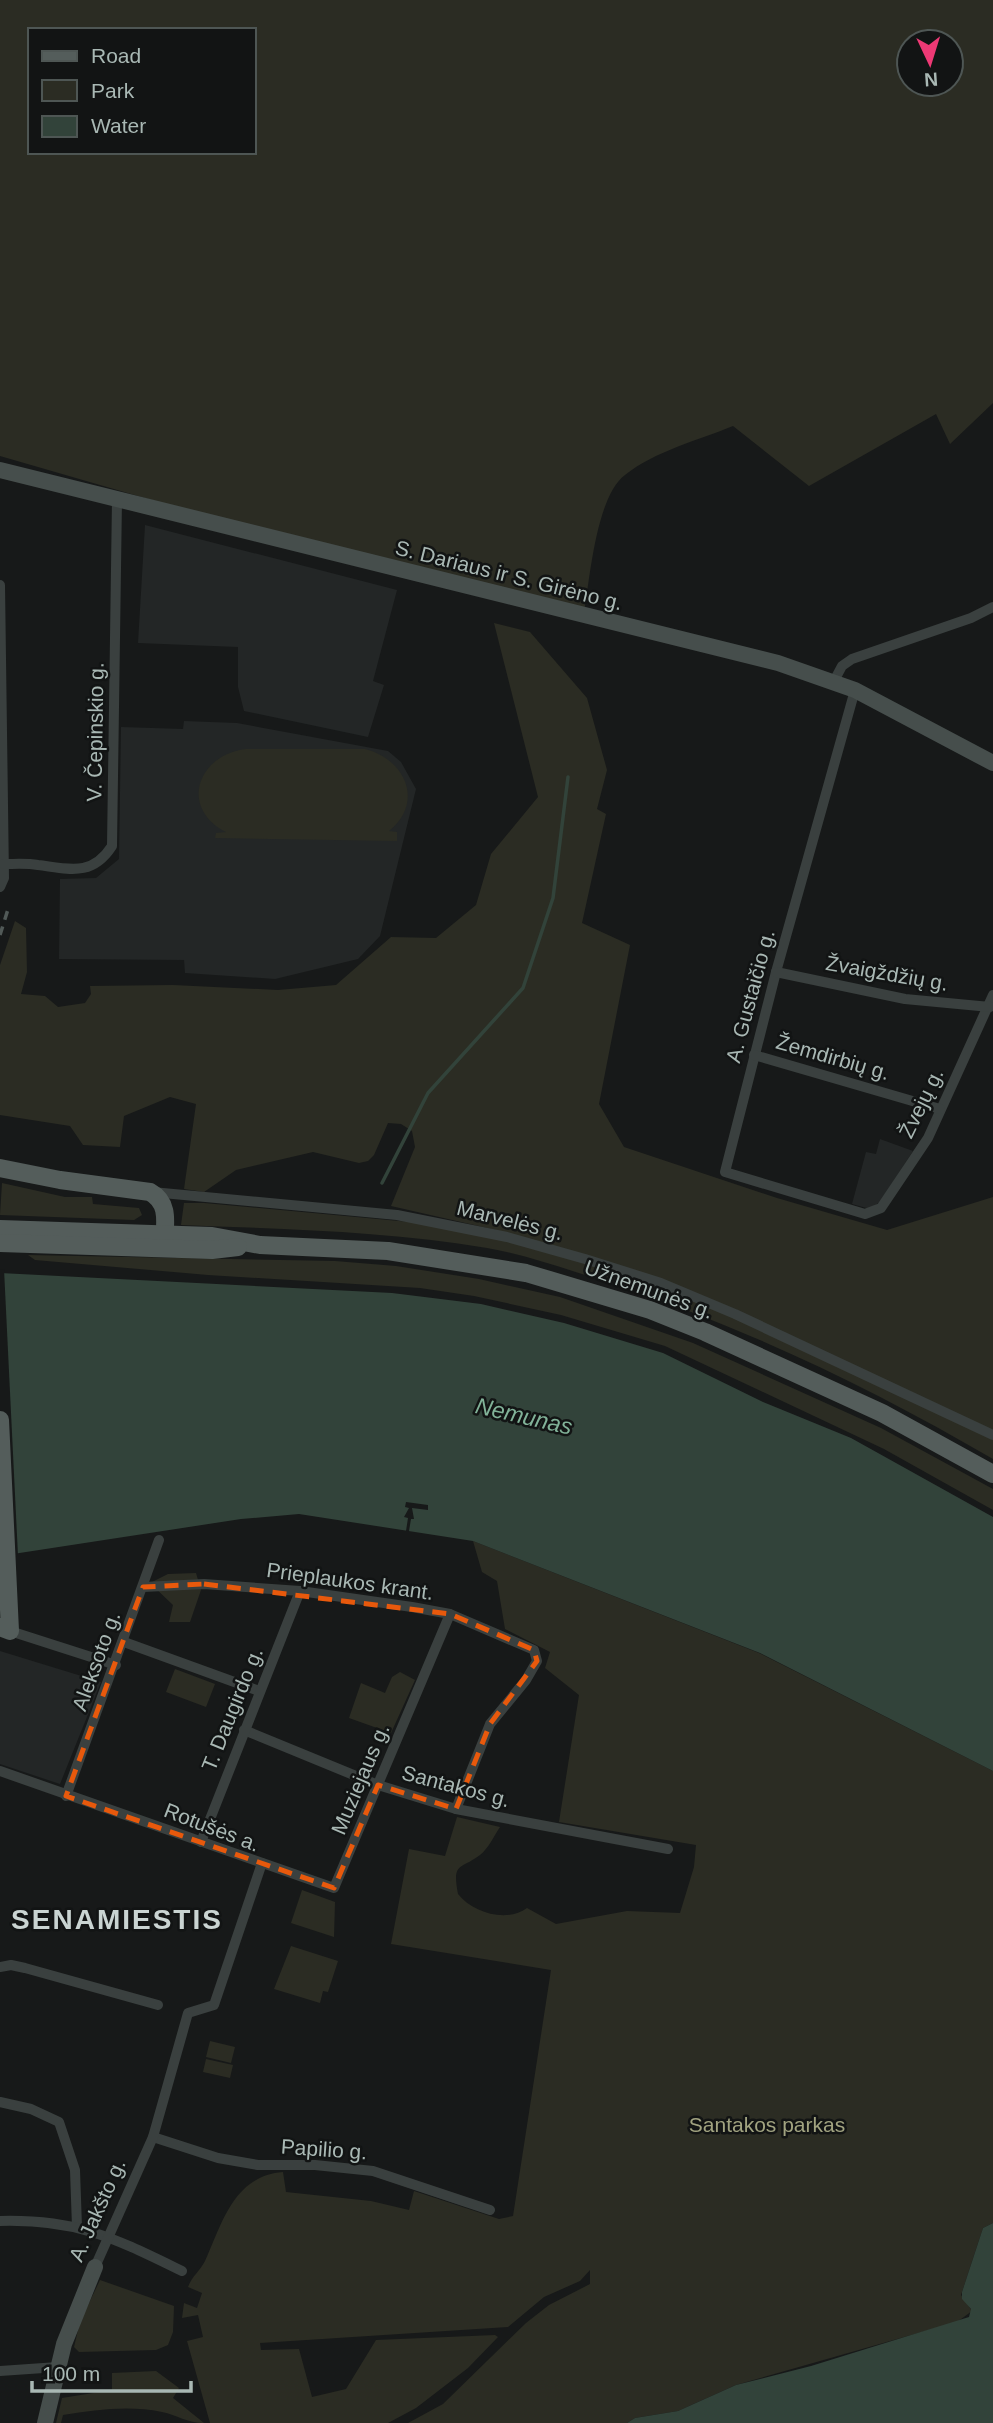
<svg xmlns="http://www.w3.org/2000/svg" width="993" height="2423" font-family="Helvetica,sans-serif">
  <style>
    .built { fill: #232626 }
    .green { fill: #2b2c23; fill-rule: evenodd }
    .water { fill: #32433a }
    .pier { fill: #171919 }
    .lines { fill: none; stroke-linecap: round; stroke-linejoin: round }
    .stream { stroke: #32433a; stroke-width: 3.5 }
    .street { stroke: #3a403f; stroke-width: 10 }
    .secondary { stroke: #464e4c; stroke-width: 16 }
    .primary { stroke: #545d5b; stroke-width: 18 }
    .rail { stroke: #515957; stroke-width: 3.5; stroke-dasharray: 9 7; stroke-linecap: butt }
    .marked { fill: none; stroke: #e8590c; stroke-width: 5; stroke-dasharray: 14 9; stroke-linejoin: round }
    .labels { text-anchor: middle; dominant-baseline: central; stroke-width: 5; stroke-linejoin: round; paint-order: stroke }
    .street-label { font-size: 21px; fill: #a9b8b4; stroke: #121414 }
    .park-label { font-size: 21px; fill: #a1a380; stroke: #121414 }
    .water-label { font-size: 23px; font-style: italic; fill: #81b298; stroke: #121414 }
    .district-label { font-size: 28px; font-weight: bold; letter-spacing: 2px; fill: #cad4d2; stroke: #121414 }
  </style>
  <rect width="100%" height="100%" fill="#171919"/>
  <g class="built">
    <polygon points="145,525 397,590 373,681 384,685 368,737 244,711 238,687 238,647 138,643"/>
    <polygon points="184,721 237,723 388,751 401,762 416,789 380,936 358,959 275,979 185,973 184,960 59,959 60,879 96,878 119,859 121,727 183,729"/>
    <polygon points="880,1139 913,1151 880,1202 870,1209 852,1204 866,1152 876,1154"/>
    <polygon points="0,1651 101,1682 60,1784 0,1764"/>
  </g>
  <g class="green">
    <path d="M0,0h993v403l-43,41 -14,-30 -127,72 -76,-60c-34,14 -78,25 -108,49 -29,22 -35,103 -41,138l-415,-108 -169,-49zM30,30h224v122h-224zM909,42h42v42h-42z"/>
    <path d="M494,623l36,9 57,66 20,72 -10,39 9,5 -24,109 48,22 -31,159 25,43 153,51 110,32 106,-33v262c-123,-72 -253,-134 -389,-178 -39,-12 -77,-26 -117,-33 -101,-17 -203,-19 -306,-23l3,-22h20l292,27 -105,-24 24,-59 -3,-16 -11,-7 -13,-1 -14,32 -6,6 -9,2 -46,-11 -77,18 -32,22 -20,-3 12,-85 -26,-7 -46,19 -4,31 -37,-2 -13,-19 -70,-11v-150l15,-44 11,7 1,44 -6,22 24,2 13,11 27,-4 6,-9 -1,-8 83,-1 105,5 58,-5 55,-48 45,1 40,-33 15,-51 47,-57z"/>
    <path d="M246,749h119c40,10 60,53 24,82l8,1v9l-182,-3 1,-5 10,-1c-47,-24 -29,-77 20,-83z"/>
    <polygon points="2,1183 65,1197 92,1197 93,1204 139,1208 142,1215 134,1220 0,1215"/>
    <polygon points="28,1255 335,1261 396,1266 479,1279 560,1297 693,1343 881,1428 993,1489 993,1510 884,1449 665,1346 561,1315 474,1296 420,1288 208,1275 35,1260"/>
    <path d="M473,1541l286,112 234,118v452l-10,5 -22,67 11,16 -15,11 -221,63 -58,26 -43,7 -8,5h-219l35,-19 83,-81 23,-18 41,-21v-14l-10,11 -36,16 -36,30 -248,16 1,7 38,-1 13,48 34,-8 30,-49 119,-5 3,2 -30,31 -52,40 -28,15h-178l-23,-82 16,-4 -5,-22 -16,3 2,-15 13,5 5,-15 -14,-6c4,-11 12,-16 17,-26 17,-37 28,-85 78,-89l3,20 85,9 38,9 5,-19 85,28 14,-3 38,-246 -160,-26 18,-95 36,7 12,-39 43,10c-6,9 -12,22 -20,28 -20,15 -28,7 -22,39 15,19 49,29 69,14l29,16 71,-13 53,2 14,-46 2,-22 -137,-23 20,-127 -34,-27 5,-16 -45,-23 -8,-48 -15,-9z"/>
    <polygon points="196,1573 201,1590 190,1622 169,1622 173,1605 150,1583 168,1574"/>
    <polygon points="175,1669 215,1684 206,1707 166,1692"/>
    <polygon points="400,1672 415,1680 391,1733 349,1718 361,1683 385,1693 392,1677"/>
    <polygon points="302,1890 335,1902 334,1937 291,1923"/>
    <polygon points="291,1946 338,1961 328,1992 323,1991 320,2003 274,1989"/>
    <polygon points="210,2041 235,2047 231,2063 206,2057"/>
    <polygon points="206,2059 233,2065 230,2078 203,2072"/>
    <polygon points="100,2280 174,2306 173,2332 168,2345 156,2350 79,2352 74,2347 80,2322"/>
    <path d="M156,2371l23,17 -6,10 31,25c-17,0 -27,-8 -42,-11 -34,-7 -66,-2 -99,3l-2,8h-5l6,-25 50,-8v-17z"/>
  </g>
  <g class="water">
    <polygon points="0,1273 392,1293 481,1304 564,1323 663,1353 763,1402 851,1438 993,1517 993,1771 760,1653 473,1541 299,1514 241,1519 0,1556"/>
    <polygon points="993,2223 993,2423 627,2423 635,2418 678,2411 736,2385 811,2366 969,2317 971,2309 962,2299 962,2292 983,2228"/>
  </g>
  <g class="pier">
    <polygon points="4,1269 18,1556 0,1559 0,1270"/>
    <polygon points="406,1502 428,1505 428,1510 412,1508 414,1519 411,1519 409,1531 406,1531 408,1518 404,1517 409,1508 405,1507"/>
  </g>
  <g class="lines">
    <polyline class="stream" points="382,1183 428,1093 523,988 553,898 568,777"/>
    <g class="street">
      <polyline points="0,585 4,878 0,887"/>
      <polyline points="834,681 842,666 852,659 971,618 993,607"/>
      <polyline points="855,690 776,972 725,1172 865,1214 881,1208 928,1138 993,995"/>
      <path d="M4,864c11,0 23,-1 34,1 31,4 54,12 74,-19l5,-347"/>
      <polyline points="776,972 905,999 990,1007"/>
      <polyline points="754,1055 940,1109"/>
      <polyline points="152,1192 397,1215 507,1237 585,1259 661,1283 735,1314 993,1435"/>
      <polyline points="143,1587 204,1584 300,1591 412,1607 450,1614 534,1650 537,1661 526,1680 490,1724 456,1809"/>
      <polyline points="10,1631 116,1665"/>
      <polyline points="124,1642 259,1691"/>
      <polyline points="244,1730 378,1785 456,1809 668,1849"/>
      <polyline points="0,1771 334,1888 450,1614"/>
      <polyline points="66,1796 159,1540"/>
      <polyline points="201,1842 300,1591"/>
      <polyline points="0,1967 11,1965 25,1968 158,2005"/>
      <polyline points="0,2102 31,2109 59,2122 75,2170 77,2227"/>
      <polyline points="153,2137 218,2158 258,2165 315,2165 373,2171 490,2210"/>
      <path d="M0,2221c78,-2 114,17 182,50"/>
      <polyline points="95,2267 153,2137 188,2013 214,2005 262,1863"/>
      <polyline points="0,2371 58,2367"/>
    </g>
    <g class="secondary">
      <polyline points="0,470 778,663 855,690 993,763"/>
      <polyline points="45,2423 64,2344 95,2267"/>
    </g>
    <g class="primary">
      <path d="M0,1168l60,12 90,12c20,11 15,31 14,53"/>
      <polyline points="0,1229 212,1236 260,1245 388,1251 526,1273 650,1310 705,1332 882,1413 993,1474"/>
      <polyline points="0,1243 212,1250 238,1247"/>
      <polyline points="0,1420 10,1631 0,1627"/>
    </g>
    <polyline class="rail" points="0,935 9,906"/>
  </g>
  <path class="marked" d="M204,1584l246,30 84,36 3,11 -47,63 -34,85 -78,-24 -44,103 -268,-92 77,-209z"/>
  <g class="labels">
    <g class="street-label">
      <text transform="translate(509 575) rotate(14)">S. Dariaus ir S. Girėno g.</text>
      <text transform="translate(95 732) rotate(-89)">V. Čepinskio g.</text>
      <text transform="translate(887 973) rotate(10)">Žvaigždžių g.</text>
      <text transform="translate(750 996) rotate(-75)">A. Gustaičio g.</text>
      <text transform="translate(833 1057) rotate(16)">Žemdirbių g.</text>
      <text transform="translate(921 1103) rotate(-64)">Žvejų g.</text>
      <text transform="translate(510 1220) rotate(14)">Marvelės g.</text>
      <text transform="translate(649 1289) rotate(20)">Užnemunės g.</text>
      <text transform="translate(350 1581) rotate(8)">Prieplaukos krant.</text>
      <text transform="translate(96 1661) rotate(-70)">Aleksoto g.</text>
      <text transform="translate(232 1709) rotate(-68)">T. Daugirdo g.</text>
      <text transform="translate(360 1779) rotate(-67)">Muziejaus g.</text>
      <text transform="translate(456 1786) rotate(15)">Santakos g.</text>
      <text transform="translate(212 1827) rotate(21)">Rotušės a.</text>
      <text transform="translate(324 2149) rotate(4)">Papilio g.</text>
      <text transform="translate(97 2210) rotate(-66)">A. Jakšto g.</text>
    </g>
    <g class="park-label">
      <text x="767" y="2124">Santakos parkas</text>
    </g>
    <g class="water-label">
      <text transform="translate(524 1416) rotate(13)">Nemunas</text>
    </g>
    <g class="district-label">
      <text x="117" y="1919">SENAMIESTIS</text>
    </g>
  </g>
  <rect x="28" y="28" width="228" height="126" fill="#121414" stroke="#4e5654" stroke-width="2"/>
  <rect x="42" y="51" width="35" height="10" fill="#545d5b" stroke="#4e5654" stroke-width="2"/>
  <text x="91" y="63" font-size="21" fill="#a9b8b4">Road</text>
  <rect x="42" y="80" width="35" height="21" fill="#2b2c23" stroke="#4e5654" stroke-width="2"/>
  <text x="91" y="98" font-size="21" fill="#a9b8b4">Park</text>
  <rect x="42" y="116" width="35" height="21" fill="#32433a" stroke="#4e5654" stroke-width="2"/>
  <text x="91" y="133" font-size="21" fill="#a9b8b4">Water</text>
  <g transform="translate(930 63) rotate(176)"><circle r="33" fill="#121414" stroke="#4e5654" stroke-width="2"/>
  <path d="M0-5L12 26L0 18L-12 26Z" fill="#ee3975"/>
  <text y="-10" font-size="19" font-weight="bold" text-anchor="middle" fill="#a9b8b4">N</text>
  </g>
  <path d="M32 2381v10h159v-10" fill="none" stroke="#a9b8b4" stroke-width="3.5"/>
  <text x="42" y="2381" font-size="21" fill="#a9b8b4" stroke="#121414" stroke-width="5" paint-order="stroke">100 m</text>
</svg>
